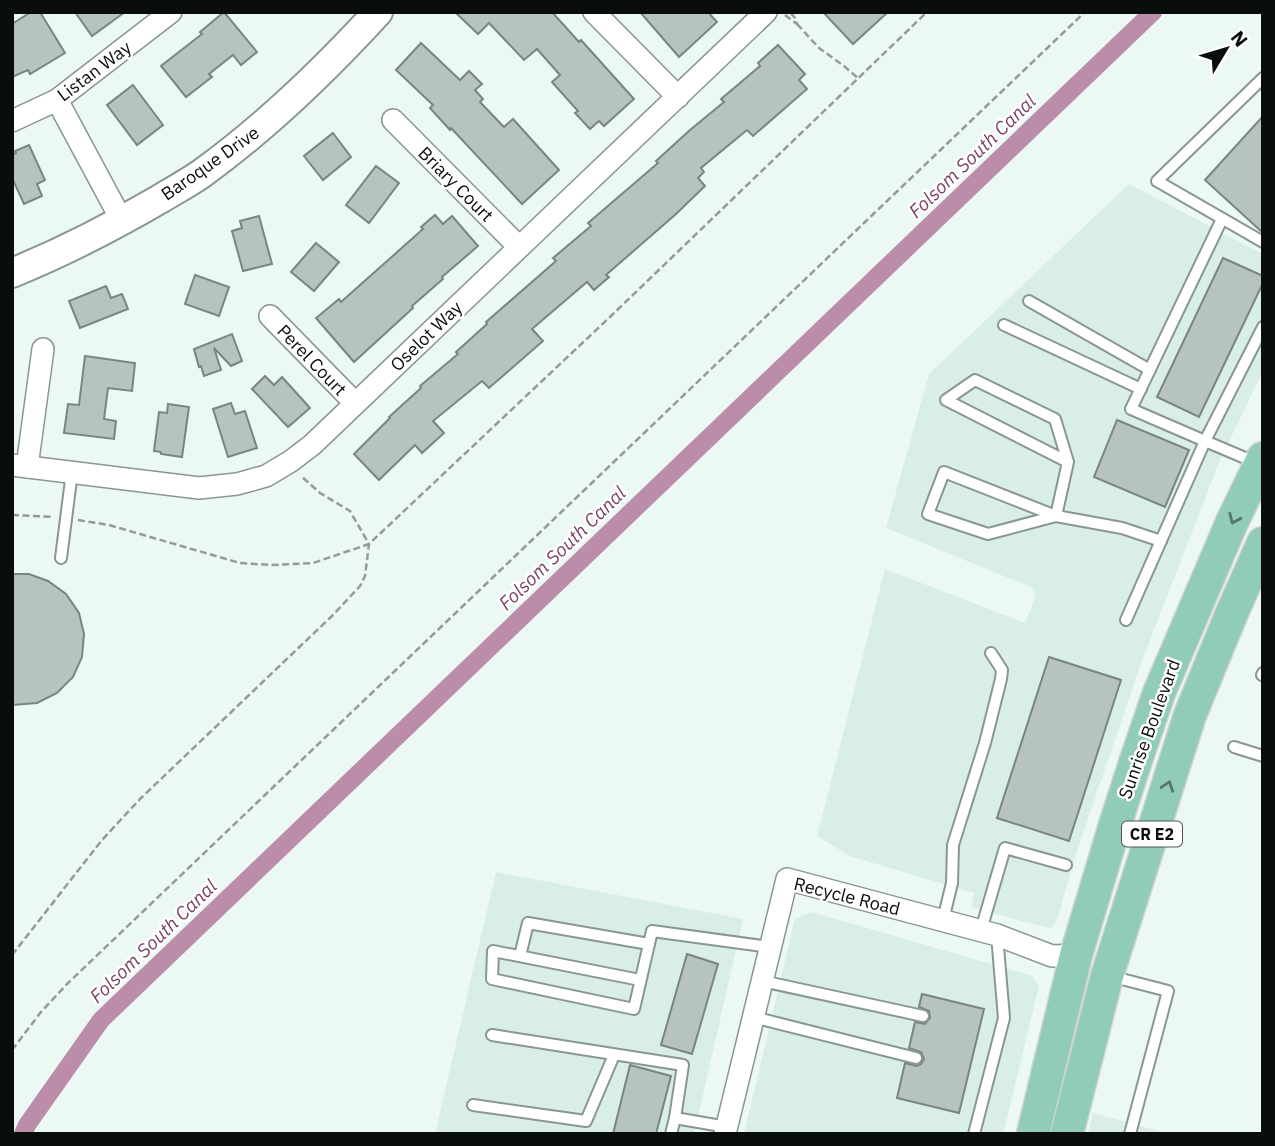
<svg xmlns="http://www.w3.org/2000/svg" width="1275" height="1146" font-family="'IBM Plex Sans',sans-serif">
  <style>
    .built { fill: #d9eee5 }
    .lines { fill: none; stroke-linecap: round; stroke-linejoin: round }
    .canal { stroke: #bc8daa; stroke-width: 18 }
    .building { fill: #b7c3be; stroke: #798580; stroke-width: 2 }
    .lane-casing { stroke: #8a9691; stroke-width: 14 }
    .street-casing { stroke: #8a9691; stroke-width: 24 }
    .secondary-casing { stroke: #8a9691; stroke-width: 32 }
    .primary-casing { stroke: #d3d3d3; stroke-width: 35 }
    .path { stroke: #929b98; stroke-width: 2.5; stroke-dasharray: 7 3.5; stroke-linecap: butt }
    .lane { stroke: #fff; stroke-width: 10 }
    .street { stroke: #fff; stroke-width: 21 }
    .secondary { stroke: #fff; stroke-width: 28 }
    .primary { stroke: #91ccb9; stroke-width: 32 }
    .oneway { stroke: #54766b }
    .labels { text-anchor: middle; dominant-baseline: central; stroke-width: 5; stroke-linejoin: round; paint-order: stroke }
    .shield { fill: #fff; stroke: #535654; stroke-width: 2 }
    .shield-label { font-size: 16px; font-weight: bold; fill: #090d0b }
    .street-label { font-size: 18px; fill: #090d0b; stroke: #fff }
    .water-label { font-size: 19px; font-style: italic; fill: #7c4067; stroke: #fff }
  </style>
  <rect width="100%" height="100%" fill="#ebf8f3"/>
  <g class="built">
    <polygon points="1129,184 1263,254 1263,371 1220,460 1140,666 1072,866 1057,921 1051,928 1024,922 972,907 974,893 850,856 817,836 885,569 1025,623 1036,595 1031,587 886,528 929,374"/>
    <polygon points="496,872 743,919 694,1134 435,1134"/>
    <polygon points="812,912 1032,976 1039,986 1003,1134 744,1134 795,919"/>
    <polygon points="1093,1113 1169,1134 1088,1134"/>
  </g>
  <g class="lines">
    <polyline class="canal" points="23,1134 27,1125 101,1020 1153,12"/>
  </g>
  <g class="building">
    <polygon points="31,12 40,12 65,53 30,74 28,70 12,77 12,24"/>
    <polygon points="75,12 125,12 92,36"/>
    <polygon points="224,12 257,52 241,65 233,55 209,74 212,77 186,97 161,66 202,34 200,32"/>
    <polygon points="455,12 552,12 579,42 581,40 634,99 604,126 599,121 590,129 575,113 578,111 552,82 560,75 537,49 524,60 489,23 478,34"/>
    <polygon points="640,12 708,12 717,22 679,57"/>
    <polygon points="823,12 888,12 853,44"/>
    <polygon points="421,43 460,80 469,71 482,84 475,90 483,99 480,102 504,127 513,119 559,170 522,204 451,128 450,130 430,108 433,105 396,70"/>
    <polygon points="778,45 805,74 799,80 807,89 753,136 747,130 701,168 704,172 698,178 705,186 676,214 606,275 609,277 594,290 587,282 532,329 543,341 489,388 482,381 433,421 444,433 422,453 415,445 379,480 354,454 390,418 389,417 421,388 420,386 458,354 456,352 487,324 486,322 556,261 553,258 591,226 588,223 658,163 656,161 690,130 724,102 721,99 760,66 758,63"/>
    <polygon points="133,85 163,125 137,145 107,105"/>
    <polygon points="1263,116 1263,233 1205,180"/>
    <polygon points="333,133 351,157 323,180 304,156"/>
    <polygon points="29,145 45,180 37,184 42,196 24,204 12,178 12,155 16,153 15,151"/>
    <polygon points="376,166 399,183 369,223 346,205"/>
    <polygon points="435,215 443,224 452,216 478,246 442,277 443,279 412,306 413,308 354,362 316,318 339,299 341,302 423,229 421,227"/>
    <polygon points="259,216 272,264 243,271 232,231 242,228 240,221"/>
    <polygon points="316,243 339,262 314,291 291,272"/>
    <polygon points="1223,258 1263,276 1263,283 1199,417 1157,397"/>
    <polygon points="195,275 229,287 219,316 185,304"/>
    <polygon points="106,286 111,298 122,294 128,309 80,328 69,301"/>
    <polygon points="232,334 242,361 231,366 214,348 221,370 204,376 201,366 199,367 194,349"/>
    <polygon points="85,356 135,363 132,391 108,388 104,419 116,421 114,439 64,433 68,404 79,405"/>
    <polygon points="265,376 274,385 282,377 310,408 288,427 252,389"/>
    <polygon points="231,403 235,414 245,411 257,448 228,457 213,409"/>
    <polygon points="168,404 189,407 182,457 161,454 161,452 154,451 159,412 167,413"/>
    <polygon points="1117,420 1189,450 1165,507 1094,477"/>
    <polygon points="12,574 29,574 48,581 66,594 79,613 84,634 82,657 73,677 57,693 37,703 12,705"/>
    <polygon points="1049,657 1121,680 1069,841 997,818"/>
    <polygon points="687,954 718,964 692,1054 661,1045"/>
    <polygon points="922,994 984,1009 959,1113 897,1098 905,1063 917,1066 921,1064 924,1059 921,1052 909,1048 915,1022 925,1024 930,1018 929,1011 919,1007"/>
    <polygon points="630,1065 671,1076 656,1134 613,1134"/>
  </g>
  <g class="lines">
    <g class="lane-casing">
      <g id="lane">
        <polyline points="1263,78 1157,181 1263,242"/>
        <polyline points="1222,219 1131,409 1205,441 1263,327"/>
        <polyline points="1029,301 1150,370"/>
        <polyline points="1004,325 1141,389"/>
        <polyline points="1068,462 946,400 975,380 1055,419 1068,462 1056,516 988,534 928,514 944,472 1056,516 1122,528 1161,541"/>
        <polyline points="61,558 72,472"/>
        <polyline points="1126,620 1205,441 1257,463"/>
        <polyline points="1262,675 1263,673"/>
        <polyline points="1234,747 1263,756"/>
        <polyline points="943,920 952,883 953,845 985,743 1001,679 1002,670 991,653"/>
        <polyline points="981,930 1005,848 1066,865"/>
        <polyline points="520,956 528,923 649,944"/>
        <polyline points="1110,976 1168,991 1130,1134"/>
        <polyline points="640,980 493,951 492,979 634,1009 652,931 770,947"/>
        <polyline points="762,981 923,1016"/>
        <polyline points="753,1017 916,1058"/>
        <polyline points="492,1035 683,1065 675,1118 727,1127"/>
        <polyline points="473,1105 586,1121 614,1055"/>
        <polyline points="671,1134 675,1118"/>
        <polyline points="974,1134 1004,1018 997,935"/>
      </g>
    </g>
    <g class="street-casing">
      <g id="street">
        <polyline points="594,12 678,97"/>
        <polyline points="57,100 122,221"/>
        <polyline points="393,120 519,247"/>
        <polyline points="12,121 57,100 171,12"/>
        <polyline points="270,316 355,403"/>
        <polyline points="12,465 199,488 237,484 266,476 291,461 312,445 766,12"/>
        <polyline points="27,467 43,349"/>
        <polyline points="725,1134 787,879 997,935 1052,956 1076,955"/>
      </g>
    </g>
    <g class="secondary-casing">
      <path id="secondary" d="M12,273c51,-21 100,-46 148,-74 13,-8 28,-16 41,-25 65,-47 123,-103 177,-162"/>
    </g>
    <g class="primary-casing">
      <g id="primary">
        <polyline points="1033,1134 1076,955 1115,825 1136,760 1159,693 1232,522 1263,458"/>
        <polyline points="1067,1134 1107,976 1190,715 1231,615 1263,543"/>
      </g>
    </g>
    <g class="path">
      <polyline points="785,15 797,24 795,18 790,12"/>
      <polyline points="797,24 819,48 844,66 859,79"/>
      <polyline points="12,515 54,517"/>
      <polyline points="78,520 109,525 240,563 271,565 313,563 369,544 611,316 927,12"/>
      <polyline points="12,955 102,840 140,799 333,615 360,586 365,576 369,544 350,511 320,493 301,476"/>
      <polyline points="12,1050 41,1012 67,984 1085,12"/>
    </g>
    <use href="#lane" class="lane"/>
    <use href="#street" class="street"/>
    <use href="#secondary" class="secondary"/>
    <use href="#primary" class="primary"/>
  </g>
  <defs><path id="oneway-chevron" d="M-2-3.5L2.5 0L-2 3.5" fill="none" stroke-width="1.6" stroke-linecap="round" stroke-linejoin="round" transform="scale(1.75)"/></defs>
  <g class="oneway">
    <use href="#oneway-chevron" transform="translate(1234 519) rotate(114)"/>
    <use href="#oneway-chevron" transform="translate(1168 786) rotate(-72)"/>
  </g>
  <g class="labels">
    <rect class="shield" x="1122" y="821.5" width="60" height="25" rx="5"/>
    <g class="shield-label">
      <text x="1152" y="834">CR E2</text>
    </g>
    <g class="street-label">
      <text transform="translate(94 71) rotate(-37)">Listan Way</text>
      <text transform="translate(210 163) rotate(-35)">Baroque Drive</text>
      <text transform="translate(456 184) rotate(45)">Briary Court</text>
      <text transform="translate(426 336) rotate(-44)">Oselot Way</text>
      <text transform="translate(312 360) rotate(46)">Perel Court</text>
      <text transform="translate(1149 729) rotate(-70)">Sunrise Boulevard</text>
      <text transform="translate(847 896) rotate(14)">Recycle Road</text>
    </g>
    <g class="water-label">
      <text transform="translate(972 156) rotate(-44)">Folsom South Canal</text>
      <text transform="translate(562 548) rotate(-44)">Folsom South Canal</text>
      <text transform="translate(153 941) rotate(-44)">Folsom South Canal</text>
    </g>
  </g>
  <rect width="1275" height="1146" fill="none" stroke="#090d0b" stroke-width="28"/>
  <g transform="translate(1226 49) rotate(52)" stroke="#ffffff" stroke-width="5" paint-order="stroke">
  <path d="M0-5L12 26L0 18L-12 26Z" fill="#090d0b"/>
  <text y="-10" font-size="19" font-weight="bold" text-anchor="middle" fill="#090d0b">N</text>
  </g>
</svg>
